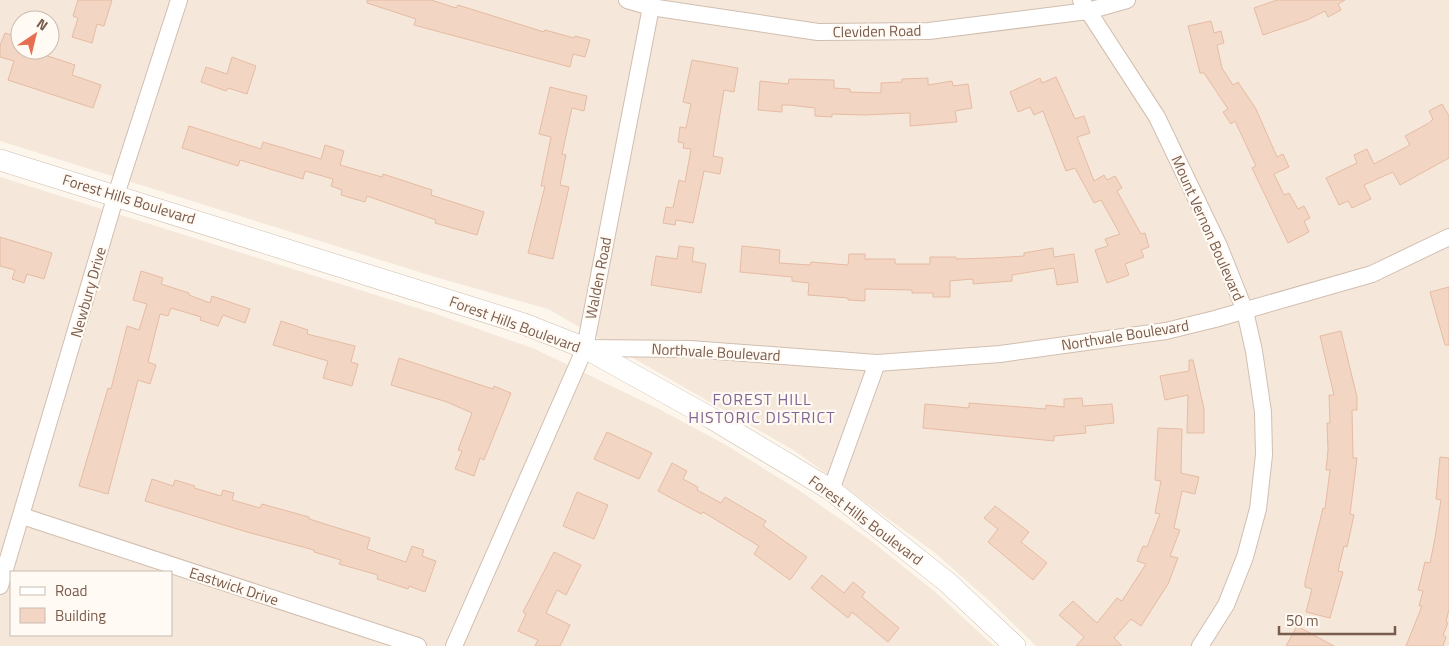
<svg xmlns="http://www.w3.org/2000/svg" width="1449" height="646" font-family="'Titillium Web',sans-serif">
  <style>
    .residential { fill: #f5e8da; fill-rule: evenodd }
    .building { fill: #f3d5c3; stroke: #e6bba3 }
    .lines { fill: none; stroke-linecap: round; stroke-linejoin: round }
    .minor-casing { stroke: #d1beb0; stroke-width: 18 }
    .tertiary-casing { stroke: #d1beb0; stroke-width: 22 }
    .minor { stroke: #fff; stroke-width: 16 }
    .tertiary { stroke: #fff; stroke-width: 21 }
    .labels { text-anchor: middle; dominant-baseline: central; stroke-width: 4.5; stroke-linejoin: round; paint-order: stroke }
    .street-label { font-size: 15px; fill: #7a5c4d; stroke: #fffaf3 }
    .neighbourhood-label { font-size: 16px; letter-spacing: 1px; fill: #846695; stroke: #fffaf3 }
  </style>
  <rect width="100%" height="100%" fill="#fdf6ec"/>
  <g class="residential">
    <path d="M0,0h1449v646h-413l-41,-40 -61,-54 -139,-101 -247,-142 -113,-32 -435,-136zM20,20h30v30h-30z"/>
    <path d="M0,177l436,137 99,35 124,60 67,36 74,46 70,49 64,51 60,55h-994zM11,572h160v63h-160z"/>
  </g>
  <g class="building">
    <polygon points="78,0 112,0 104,26 97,24 92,43 72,37 78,18 73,16"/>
    <polygon points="367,0 431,0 456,8 458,5 544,32 545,30 574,38 575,36 590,40 585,57 573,54 570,67 414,25 416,19 367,3"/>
    <polygon points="1277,0 1345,0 1338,4 1341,10 1328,17 1325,11 1307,20 1263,35 1254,8"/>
    <polygon points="1211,21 1214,33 1221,31 1224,43 1217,45 1222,68 1233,85 1238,82 1256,109 1277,157 1283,154 1289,167 1274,174 1284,195 1289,193 1298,209 1304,206 1310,218 1304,221 1309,232 1288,243 1252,168 1256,166 1235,121 1231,124 1223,112 1228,109 1204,73 1200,73 1188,26"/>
    <polygon points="5,33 18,37 16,42 20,43 20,50 44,50 42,54 75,65 72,75 101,85 93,108 8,80 14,61 0,57 0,45"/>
    <polygon points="232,57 256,66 247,94 228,88 226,91 201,82 206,67 227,74"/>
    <polygon points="692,60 738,68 734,92 724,90 713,156 723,158 720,174 704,171 693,223 676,220 675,225 663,223 666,207 673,208 679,180 685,182 691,149 683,148 684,143 678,142 680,127 686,128 691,104 683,102"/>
    <polygon points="1056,77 1075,119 1084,116 1090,133 1077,137 1094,181 1104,175 1107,180 1115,176 1122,188 1117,191 1141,234 1145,233 1149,247 1141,250 1144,257 1125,264 1129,275 1107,283 1095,250 1108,246 1105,239 1120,234 1101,200 1094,203 1075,168 1066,171 1043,111 1034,115 1030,107 1018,112 1010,92 1040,78 1042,83"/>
    <polygon points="928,78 928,85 952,81 953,86 968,84 972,108 955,111 957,122 910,126 910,113 864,115 832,114 832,117 815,116 815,108 789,105 782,105 782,112 758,110 760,81 788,84 789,79 834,80 834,88 850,89 850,92 881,93 881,83 902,82 902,79"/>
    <polygon points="550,87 587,96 584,111 572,108 562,154 566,155 560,185 569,187 553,259 528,253 545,186 541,186 551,137 539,134"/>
    <polygon points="1442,104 1449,116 1449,158 1400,185 1393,172 1364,185 1371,199 1352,208 1348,201 1339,205 1326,178 1357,163 1354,155 1367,149 1374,164 1410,145 1405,136 1429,123 1433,119 1429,111"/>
    <polygon points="189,126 261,149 263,142 321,159 325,145 344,151 340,165 382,177 383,174 432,190 431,195 484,212 477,235 435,223 436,220 367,196 365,202 341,195 342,190 331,186 333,179 305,171 303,179 240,160 238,166 182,148"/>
    <polygon points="0,237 52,253 44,279 27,274 24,283 12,279 15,270 0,266"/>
    <polygon points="679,246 694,248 692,261 706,264 701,293 651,285 656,256 677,259"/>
    <polygon points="742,246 780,250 779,263 810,265 811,262 848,265 849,254 865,254 865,259 895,259 895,264 930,264 930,257 956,257 956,259 992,258 1024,256 1024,253 1053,248 1054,257 1074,254 1078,282 1057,285 1054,268 1012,275 1012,281 973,284 973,279 950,281 950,297 933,297 933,293 912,293 912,290 865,289 865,301 848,300 848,298 808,295 809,283 792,281 792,277 740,272"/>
    <polygon points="141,271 163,278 161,284 189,293 189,295 210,303 212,296 250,309 245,323 223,315 218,326 200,320 201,317 171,308 168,316 160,314 148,362 156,365 150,384 138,380 108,494 79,486 108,388 111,389 127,326 139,330 147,304 133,300"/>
    <polygon points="1449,287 1449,345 1445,345 1430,292"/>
    <polygon points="281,321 308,330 307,334 355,346 351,362 358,364 352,386 323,378 328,361 273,345"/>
    <polygon points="1341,331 1357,397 1357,410 1352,410 1353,458 1357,458 1350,514 1354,515 1347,547 1344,546 1338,571 1343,572 1330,618 1306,612 1312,589 1305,587 1305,582 1323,508 1325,509 1330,470 1326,470 1328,450 1327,423 1330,423 1329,395 1334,395 1320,336"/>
    <polygon points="399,358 493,389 494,386 511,393 484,460 480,458 474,476 455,469 462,451 458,450 472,413 447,402 391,385"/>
    <polygon points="1189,360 1193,360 1204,409 1204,433 1187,433 1188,395 1165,400 1160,376 1189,371"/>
    <polygon points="1082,398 1083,406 1112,404 1114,423 1085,426 1086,433 1054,436 1054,441 923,428 925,404 969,408 969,403 1046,409 1046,405 1064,407 1064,399"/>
    <polygon points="1158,428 1182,429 1181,473 1199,477 1195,494 1182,491 1174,528 1180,530 1170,556 1178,558 1168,584 1141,626 1131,619 1114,638 1122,646 1076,646 1084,637 1059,615 1073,601 1097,623 1117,598 1122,601 1146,564 1137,561 1143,546 1147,547 1160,514 1155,513 1161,481 1155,480"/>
    <polygon points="607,432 652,453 639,479 594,459"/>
    <polygon points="1440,457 1449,458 1449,609 1446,622 1448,623 1443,635 1446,637 1443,646 1406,646 1422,606 1419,606 1423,591 1418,590 1425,562 1430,563 1435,538 1441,500 1436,499"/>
    <polygon points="672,463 687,471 683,479 698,487 697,490 721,503 725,497 766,521 763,526 807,557 790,580 754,554 759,546 703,512 701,514 658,491"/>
    <polygon points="152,479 173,486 175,480 195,486 194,488 221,496 223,490 234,493 232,500 260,508 262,504 309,517 309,519 370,538 367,549 406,562 412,546 424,550 422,556 436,561 425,592 409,586 408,589 377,579 378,575 339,564 341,560 314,552 314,550 247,532 145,501"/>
    <polygon points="577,492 608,505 594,539 563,526"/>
    <polygon points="995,506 1029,532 1021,542 1047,563 1033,580 988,542 998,529 984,518"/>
    <polygon points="554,552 581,565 566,595 557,590 546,613 570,625 560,646 535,646 538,640 518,631 526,614 523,612"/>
    <polygon points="822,575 844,593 853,582 865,592 862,597 899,628 888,642 852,612 848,618 811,588"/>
    <polygon points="1297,626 1308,632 1334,646 1286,646"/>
  </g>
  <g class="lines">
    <g class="minor-casing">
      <g id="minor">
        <polyline points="627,0 651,7 818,32 929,31 1088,11 1127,0"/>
        <polyline points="1081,0 1157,117 1219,246 1245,311 1254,351 1263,412 1264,455 1258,509 1245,557 1226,605 1200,646"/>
        <polyline points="587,348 690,349 877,363 1000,354 1166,331 1215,319 1372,274 1449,237"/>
        <polyline points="831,490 877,363"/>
        <polyline points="22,516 418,646"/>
        <polyline points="0,586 116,195 179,0"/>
        <polyline points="454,646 585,348 651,7"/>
      </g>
    </g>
    <g class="tertiary-casing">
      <polyline id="tertiary" points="0,160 524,324 585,348 711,418 831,490 947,582 1015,646"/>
    </g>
    <use href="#minor" class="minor"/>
    <use href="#tertiary" class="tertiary"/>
  </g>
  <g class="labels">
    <g class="street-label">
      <text transform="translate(877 31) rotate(-1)">Cleviden Road</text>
      <text transform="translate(129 199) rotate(17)">Forest Hills Boulevard</text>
      <text transform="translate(1208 228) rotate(66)">Mount Vernon Boulevard</text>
      <text transform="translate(598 278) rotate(-79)">Walden Road</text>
      <text transform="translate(88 292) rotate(-74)">Newbury Drive</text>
      <text transform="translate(515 324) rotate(20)">Forest Hills Boulevard</text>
      <text transform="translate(1125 335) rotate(-9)">Northvale Boulevard</text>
      <text transform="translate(716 352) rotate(3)">Northvale Boulevard</text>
      <text transform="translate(866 520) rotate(37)">Forest Hills Boulevard</text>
      <text transform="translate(234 586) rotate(18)">Eastwick Drive</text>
    </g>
    <g class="neighbourhood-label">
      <text x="762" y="399">FOREST HILL<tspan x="762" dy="18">HISTORIC DISTRICT</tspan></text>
    </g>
  </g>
  <rect x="10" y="571" width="162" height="65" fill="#fffaf3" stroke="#cabbb1"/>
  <rect x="20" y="587" width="25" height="8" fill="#ffffff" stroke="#cabbb1"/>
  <text x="55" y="596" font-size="15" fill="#7a5c4d">Road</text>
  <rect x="20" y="608" width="25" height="15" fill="#f3d5c3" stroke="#cabbb1"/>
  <text x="55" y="621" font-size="15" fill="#7a5c4d">Building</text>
  <g transform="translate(35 35) rotate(35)"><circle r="24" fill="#fffaf3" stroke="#cabbb1"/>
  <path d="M0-4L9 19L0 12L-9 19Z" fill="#e76f51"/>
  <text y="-8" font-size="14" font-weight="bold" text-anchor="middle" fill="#7a5c4d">N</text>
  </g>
  <path d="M1279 626v8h116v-8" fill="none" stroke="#7a5c4d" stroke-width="2.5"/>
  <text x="1286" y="626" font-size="15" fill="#7a5c4d" stroke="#fffaf3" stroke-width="4" paint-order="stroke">50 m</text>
</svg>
